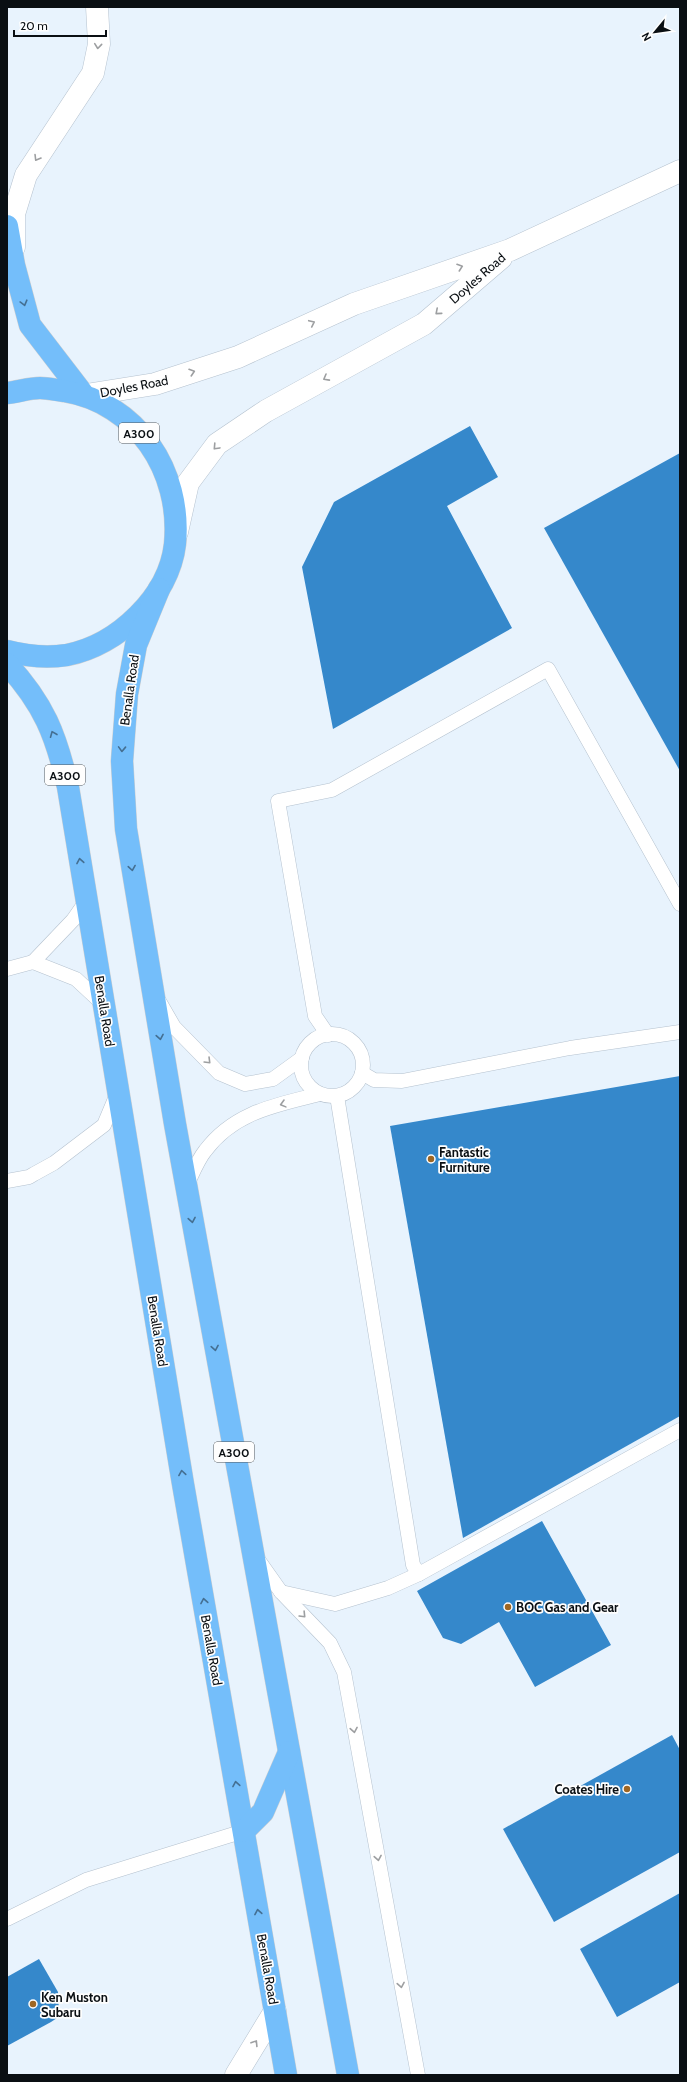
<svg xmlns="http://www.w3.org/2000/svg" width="687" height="2082" font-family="Cabin,sans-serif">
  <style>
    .building { fill: #3588cb }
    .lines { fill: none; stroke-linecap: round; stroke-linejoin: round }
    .service-casing { stroke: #b5c2cf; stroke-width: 15 }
    .minor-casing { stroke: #b5c2cf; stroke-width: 23 }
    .secondary-casing { stroke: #b5c2cf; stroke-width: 23 }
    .trunk-casing { stroke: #cecfd0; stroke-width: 23 }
    .service { stroke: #fff; stroke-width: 14 }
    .minor { stroke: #fff; stroke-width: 22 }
    .secondary { stroke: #fff; stroke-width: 22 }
    .trunk { stroke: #74befa; stroke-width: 22 }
    .oneway { stroke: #9d9fa1 }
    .oneway2 { stroke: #446f92 }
    .poi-dot { fill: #9e6623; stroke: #fefefe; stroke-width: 1.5 }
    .labels { text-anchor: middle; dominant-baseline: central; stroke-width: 3.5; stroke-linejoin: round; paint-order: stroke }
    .shield { fill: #fefefe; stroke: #53575a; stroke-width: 1 }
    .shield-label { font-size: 12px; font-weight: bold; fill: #0a0f13 }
    .street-label { font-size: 13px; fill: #0a0f13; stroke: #fefefe }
    .poi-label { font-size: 13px; font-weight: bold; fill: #0a0f13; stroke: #fefefe; text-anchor: start }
  </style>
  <rect width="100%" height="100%" fill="#e8f3fd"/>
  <g class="building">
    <polygon points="470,426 498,477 447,506 512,628 333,729 302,567 334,502"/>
    <polygon points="680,453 680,771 544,528"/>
    <polygon points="680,1076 680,1416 463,1538 390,1126"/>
    <polygon points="542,1521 611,1645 535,1687 499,1622 461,1644 443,1638 417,1591"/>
    <polygon points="672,1735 680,1750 680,1852 554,1922 503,1829"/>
    <polygon points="680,1893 680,1982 617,2017 580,1949"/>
    <polygon points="39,1959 58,1992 59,2013 57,2018 51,2022 7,2046 7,1977"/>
  </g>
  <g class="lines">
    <g class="service-casing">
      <g id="service">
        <polyline points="87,900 73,920 33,962 76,979 104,1005"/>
        <polyline points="7,969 33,962"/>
        <polyline points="159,1001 174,1027 219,1073 245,1084 273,1079 302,1058"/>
        <circle cx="332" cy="1065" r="31"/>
        <polyline points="328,1035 315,1016 278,801 332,790 548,669 680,904"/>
        <polyline points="362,1073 374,1080 402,1081 570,1048 680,1032"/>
        <polyline points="337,1096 413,1565 419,1574"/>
        <polyline points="7,1181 29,1177 34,1174 54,1163 104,1125 117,1094"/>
        <path d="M186,1187c6,-12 11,-26 19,-36 29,-39 71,-46 115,-57"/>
        <polyline points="257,1558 281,1592 330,1643 344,1672 418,2075"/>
        <polyline points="281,1592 335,1604 388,1588 419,1574 680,1430"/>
        <polyline points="7,1919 86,1880 244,1831"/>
      </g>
    </g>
    <g class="minor-casing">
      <g id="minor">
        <polyline points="14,247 14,214 26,175 93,73 99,44 97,7"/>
        <polyline points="236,2075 275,2011"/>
      </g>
    </g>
    <g class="secondary-casing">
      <g id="secondary">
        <polyline points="86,395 155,384 238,357 354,304 510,250 680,171"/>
        <polyline points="177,532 188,483 217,444 266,411 424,324 501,258"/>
      </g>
    </g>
    <g class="trunk-casing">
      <g id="trunk">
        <polyline points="7,226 14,265 30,325 83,394"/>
        <path d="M7,393c11,-1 22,-5 33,-5 8,0 16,2 24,3 73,12 118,80 111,153 -6,53 -57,101 -108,111 -20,3 -41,1 -60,-4"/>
        <polyline points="159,589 136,645 127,694 122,761 126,829 175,1124 348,2075"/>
        <path d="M7,664c37,40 49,71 61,123l115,697 103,591"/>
        <polyline points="244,1831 263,1812 289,1752"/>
      </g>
    </g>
    <use href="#service" class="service"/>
    <use href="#minor" class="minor"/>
    <use href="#secondary" class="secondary"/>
    <use href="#trunk" class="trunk"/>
  </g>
  <defs><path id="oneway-chevron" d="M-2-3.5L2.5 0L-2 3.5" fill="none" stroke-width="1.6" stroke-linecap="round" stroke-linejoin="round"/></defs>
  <g class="oneway">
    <use href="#oneway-chevron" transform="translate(98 46) rotate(96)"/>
    <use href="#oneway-chevron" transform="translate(37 158) rotate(121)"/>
    <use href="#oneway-chevron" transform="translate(460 267) rotate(-19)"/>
    <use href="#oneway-chevron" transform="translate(438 312) rotate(139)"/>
    <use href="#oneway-chevron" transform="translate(312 323) rotate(-25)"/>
    <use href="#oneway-chevron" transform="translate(192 372) rotate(-18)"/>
    <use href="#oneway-chevron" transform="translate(326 378) rotate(151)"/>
    <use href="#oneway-chevron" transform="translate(216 447) rotate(133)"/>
    <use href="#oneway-chevron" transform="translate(208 1061) rotate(45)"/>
    <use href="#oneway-chevron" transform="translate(283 1104) rotate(165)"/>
    <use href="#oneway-chevron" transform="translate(303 1615) rotate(46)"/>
    <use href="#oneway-chevron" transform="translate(354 1730) rotate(80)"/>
    <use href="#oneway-chevron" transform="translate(378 1858) rotate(80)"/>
    <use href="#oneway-chevron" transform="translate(401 1985) rotate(80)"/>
    <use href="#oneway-chevron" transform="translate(255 2043) rotate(-58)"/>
  </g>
  <g class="oneway2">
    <use href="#oneway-chevron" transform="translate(24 303) rotate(75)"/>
    <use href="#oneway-chevron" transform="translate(53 734) rotate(-112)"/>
    <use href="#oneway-chevron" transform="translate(122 749) rotate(92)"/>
    <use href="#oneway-chevron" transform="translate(80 861) rotate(-100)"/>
    <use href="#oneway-chevron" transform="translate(132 868) rotate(81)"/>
    <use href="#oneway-chevron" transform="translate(160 1037) rotate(80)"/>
    <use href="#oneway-chevron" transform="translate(192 1220) rotate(80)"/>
    <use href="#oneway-chevron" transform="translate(215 1348) rotate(80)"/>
    <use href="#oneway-chevron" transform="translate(182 1473) rotate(-99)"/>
    <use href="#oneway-chevron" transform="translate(204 1601) rotate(-100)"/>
    <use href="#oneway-chevron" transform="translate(236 1784) rotate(-100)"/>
    <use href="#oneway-chevron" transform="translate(258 1912) rotate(-100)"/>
  </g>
  <g class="poi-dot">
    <circle cx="431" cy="1159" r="4"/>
    <circle cx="508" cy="1607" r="4"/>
    <circle cx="627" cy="1789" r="4"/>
    <circle cx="33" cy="2004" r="4"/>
  </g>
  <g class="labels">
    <g class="shield">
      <rect x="119" y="423" width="40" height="20" rx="3"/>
      <rect x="45" y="765" width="40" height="20" rx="3"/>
      <rect x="214" y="1442" width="40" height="20" rx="3"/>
    </g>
    <g class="shield-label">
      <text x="139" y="433">A300</text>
      <text x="65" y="775">A300</text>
      <text x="234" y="1452">A300</text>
    </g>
    <g class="street-label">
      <text transform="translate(477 278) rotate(-41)">Doyles Road</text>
      <text transform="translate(134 386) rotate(-11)">Doyles Road</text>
      <text transform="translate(129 690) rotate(-82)">Benalla Road</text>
      <text transform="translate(105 1011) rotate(81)">Benalla Road</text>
      <text transform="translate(158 1331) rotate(81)">Benalla Road</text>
      <text transform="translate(212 1650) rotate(80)">Benalla Road</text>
      <text transform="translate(268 1969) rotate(80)">Benalla Road</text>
    </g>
    <g class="poi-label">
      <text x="439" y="1152">Fantastic<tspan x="439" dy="15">Furniture</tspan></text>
      <text x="516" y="1607">BOC Gas and Gear</text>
      <text x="619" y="1789" text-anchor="end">Coates Hire</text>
      <text x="41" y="1997">Ken Muston<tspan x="41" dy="15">Subaru</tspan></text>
    </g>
  </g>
  <rect width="687" height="2082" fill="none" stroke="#0a0f13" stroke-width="16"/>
  <g transform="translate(655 32) rotate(241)" stroke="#fefefe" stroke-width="3" paint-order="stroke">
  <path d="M0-3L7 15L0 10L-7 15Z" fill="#0a0f13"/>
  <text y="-6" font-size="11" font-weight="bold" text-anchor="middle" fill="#0a0f13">N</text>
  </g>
  <path d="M14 30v6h92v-6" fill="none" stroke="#0a0f13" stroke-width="2"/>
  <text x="20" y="30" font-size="12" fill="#0a0f13" stroke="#fefefe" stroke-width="3" paint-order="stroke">20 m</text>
</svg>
